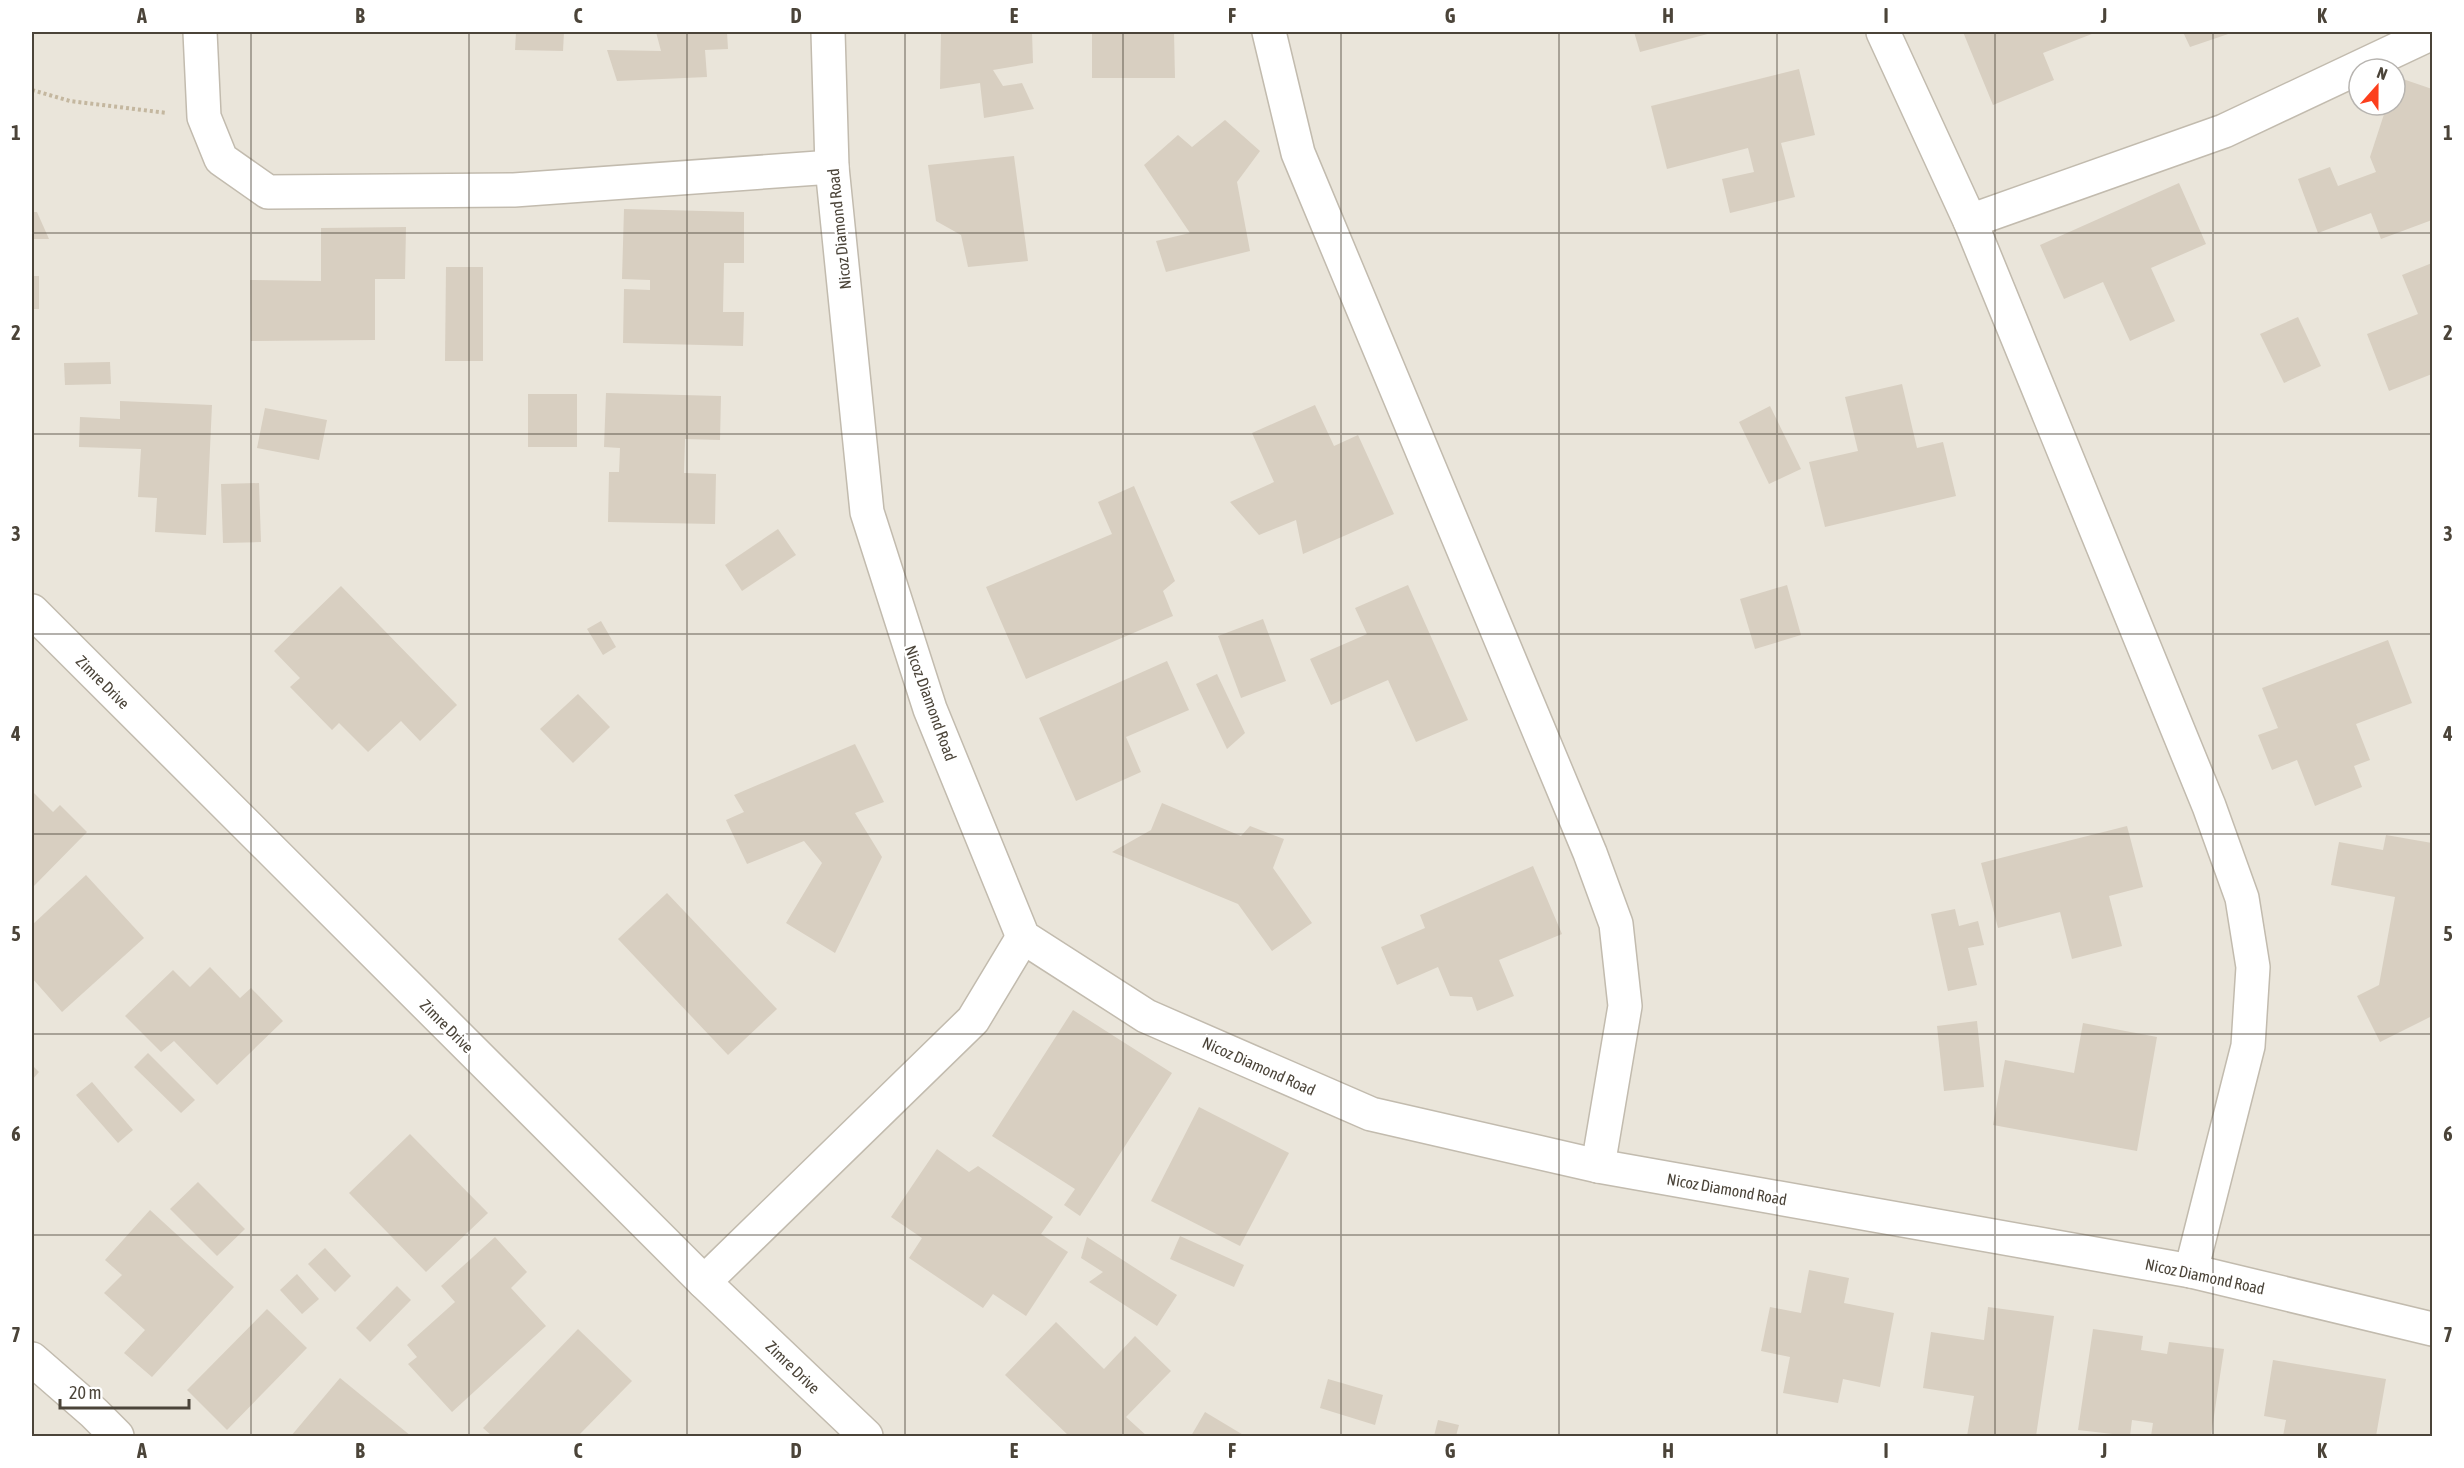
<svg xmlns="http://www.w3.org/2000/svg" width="2464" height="1468" font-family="'Asap Condensed',sans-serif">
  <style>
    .residential { fill: #eae5da; fill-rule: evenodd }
    .building { fill: #d8cfc1 }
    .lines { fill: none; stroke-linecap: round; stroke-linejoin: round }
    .minor-casing { stroke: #c2bbae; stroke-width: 36 }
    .path { stroke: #c4b79f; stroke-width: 4; stroke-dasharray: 3 3; stroke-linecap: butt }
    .minor { stroke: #fff; stroke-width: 33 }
    .grid { fill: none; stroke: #4b4439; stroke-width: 1.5; stroke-opacity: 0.55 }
    .labels { text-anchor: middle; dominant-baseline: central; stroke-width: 5; stroke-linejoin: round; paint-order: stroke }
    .street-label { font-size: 16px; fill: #4b4439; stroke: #fff }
    .neatline { fill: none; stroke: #4b4439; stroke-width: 2 }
    .grid-label { font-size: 20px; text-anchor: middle; font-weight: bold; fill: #4b4439 }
  </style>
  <rect width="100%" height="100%" fill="#f6f3ec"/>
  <path class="residential" d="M32,32h2400v1404h-2400zM2359,69h36v36h-36z"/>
  <g class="building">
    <polygon points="516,32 564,32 563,51 515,50"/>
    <polygon points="656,32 727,32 728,49 705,50 707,77 617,81 607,50 661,51"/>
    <polygon points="941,32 1032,32 1033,63 993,70 1003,86 1022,83 1034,109 984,118 980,83 940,89"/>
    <polygon points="1092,32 1174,32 1175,78 1092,78"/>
    <polygon points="1634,32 1715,32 1640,52"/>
    <polygon points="1963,32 2097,32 2043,53 2054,80 1993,105"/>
    <polygon points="2183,32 2234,32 2190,47"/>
    <polygon points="1799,69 1815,135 1781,143 1795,197 1730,213 1722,179 1754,172 1748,148 1667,169 1651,106"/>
    <polygon points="2397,77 2432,89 2432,220 2381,239 2371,213 2318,233 2298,179 2330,167 2338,186 2376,172 2370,157 2387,105 2395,105"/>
    <polygon points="1225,120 1260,151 1237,182 1250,251 1166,272 1156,241 1190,233 1144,165 1178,135 1192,147"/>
    <polygon points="1014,156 1028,261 968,267 961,235 936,221 928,165"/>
    <polygon points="2179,183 2206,244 2151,268 2175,321 2130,341 2103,282 2064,299 2040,245"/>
    <polygon points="624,209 744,212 744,263 724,263 723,312 744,312 743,346 623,343 624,289 650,290 650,280 622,279"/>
    <polygon points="32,212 37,212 49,239 32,239"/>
    <polygon points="406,227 405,279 375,279 375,340 251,341 250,280 321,281 321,228"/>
    <polygon points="2432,263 2432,374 2389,391 2367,334 2418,314 2402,275"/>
    <polygon points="446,267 483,267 483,361 445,361"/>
    <rect x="32" y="276" width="7" height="33"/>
    <polygon points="2298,317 2321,366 2284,383 2260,334"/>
    <polygon points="110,362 111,384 65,385 64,363"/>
    <polygon points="1902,384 1917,448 1943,442 1956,496 1825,527 1809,462 1858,451 1845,397"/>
    <polygon points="606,393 721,396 720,440 685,439 684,473 716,474 715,524 608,522 609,472 619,472 620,448 604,447"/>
    <rect x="528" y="394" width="49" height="53"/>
    <polygon points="120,401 212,405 206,535 155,532 157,498 138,497 141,449 79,447 80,417 120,419"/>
    <polygon points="1315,405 1334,446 1358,435 1394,514 1303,554 1296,520 1259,535 1230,502 1274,482 1252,433"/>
    <polygon points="1770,406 1801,469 1769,484 1739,422"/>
    <polygon points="265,408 327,420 319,460 257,448"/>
    <polygon points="259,483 261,542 223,543 221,484"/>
    <polygon points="1134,486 1175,581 1163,591 1173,616 1026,679 986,587 1112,534 1098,502"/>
    <polygon points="778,529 796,555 742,591 725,565"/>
    <polygon points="1408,585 1468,720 1416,742 1388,680 1331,705 1310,659 1367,634 1355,608"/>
    <polygon points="1787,585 1801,635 1755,649 1740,599"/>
    <polygon points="341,586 457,705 420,741 401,721 368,752 339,723 332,730 290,687 300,678 274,651"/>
    <polygon points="1263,619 1286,681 1241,698 1218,636"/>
    <polygon points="601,621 616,647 603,655 587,629"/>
    <polygon points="2388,640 2412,703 2356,724 2370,760 2354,766 2362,787 2315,806 2297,760 2272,770 2258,735 2278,728 2262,688"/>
    <polygon points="1167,661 1189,710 1126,737 1141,772 1076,801 1039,718"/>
    <polygon points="1217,674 1245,733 1227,749 1196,684"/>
    <polygon points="578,694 610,727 573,763 540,729"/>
    <polygon points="855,744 884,802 855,813 882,857 835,953 786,923 822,863 804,841 747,864 726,820 744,812 734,795"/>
    <polygon points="32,791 53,812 60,805 87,832 32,888"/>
    <polygon points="1162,803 1241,836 1250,826 1284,839 1273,868 1312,923 1272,951 1238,904 1112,852 1151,830"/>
    <polygon points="2127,826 2143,887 2109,896 2122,946 2072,959 2060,912 1998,928 1981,863"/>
    <polygon points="2386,835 2432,843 2432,1016 2380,1042 2357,996 2379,985 2395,897 2331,885 2339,842 2383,850"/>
    <polygon points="1533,866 1562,934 1499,960 1514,996 1477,1011 1472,997 1450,996 1438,967 1397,985 1381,947 1425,928 1420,915"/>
    <polygon points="86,875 144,938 62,1012 32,978 32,925"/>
    <polygon points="667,893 777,1009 728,1055 618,939"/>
    <polygon points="1955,909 1959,926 1978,921 1984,945 1968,948 1977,985 1948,991 1931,914"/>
    <polygon points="210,967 240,998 251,988 283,1021 217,1085 174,1041 161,1052 125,1016 173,970 190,987"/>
    <polygon points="1073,1010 1172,1073 1080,1216 1064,1205 1075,1189 992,1136"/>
    <polygon points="1977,1021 1984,1087 1944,1091 1937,1026"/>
    <polygon points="2083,1023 2157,1037 2137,1151 1993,1125 2005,1060 2074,1073"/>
    <polygon points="148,1053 195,1100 181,1113 134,1067"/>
    <polygon points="32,1065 39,1072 32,1080"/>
    <polygon points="92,1082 133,1130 118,1143 76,1095"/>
    <polygon points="1199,1107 1289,1153 1240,1246 1151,1201"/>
    <polygon points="410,1134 488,1213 426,1272 349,1193"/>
    <polygon points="937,1149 969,1172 978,1166 1053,1217 1041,1234 1068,1252 1026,1316 993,1294 983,1308 909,1258 922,1238 891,1217"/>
    <polygon points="198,1182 245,1229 217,1256 170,1209"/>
    <polygon points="150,1210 234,1287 152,1377 124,1353 145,1330 104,1293 122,1275 105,1260"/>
    <polygon points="1180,1236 1244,1265 1234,1287 1170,1259"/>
    <polygon points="495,1237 527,1272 511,1288 546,1326 452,1412 408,1364 417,1357 407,1345 455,1302 441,1286"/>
    <polygon points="1087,1237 1177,1295 1157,1326 1089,1282 1103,1272 1081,1258"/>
    <polygon points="325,1248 351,1276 335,1292 308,1264"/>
    <polygon points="1809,1270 1849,1278 1844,1303 1894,1313 1880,1387 1843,1379 1838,1403 1783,1393 1790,1357 1761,1351 1770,1307 1801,1313"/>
    <polygon points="297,1274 319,1299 302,1314 280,1290"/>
    <polygon points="397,1286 411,1300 370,1342 356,1328"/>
    <polygon points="1988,1307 2054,1316 2036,1436 1967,1436 1974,1396 1923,1388 1931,1332 1984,1340"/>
    <polygon points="267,1309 307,1348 227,1430 187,1390"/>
    <polygon points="1056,1322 1104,1369 1135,1336 1171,1371 1126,1417 1147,1436 1069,1436 1005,1375"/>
    <polygon points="578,1329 632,1381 578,1436 492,1436 483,1428"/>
    <polygon points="2093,1329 2143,1336 2141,1350 2167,1354 2169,1342 2224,1349 2211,1436 2151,1436 2153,1423 2132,1420 2130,1436 2078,1430"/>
    <polygon points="2273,1360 2386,1379 2376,1436 2283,1436 2286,1420 2264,1416"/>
    <polygon points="340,1378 411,1436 291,1436"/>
    <polygon points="1328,1379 1383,1395 1375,1425 1320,1408"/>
    <polygon points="1205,1412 1245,1436 1191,1436"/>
    <polygon points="1438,1420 1459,1425 1456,1436 1434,1436"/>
  </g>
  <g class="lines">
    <g class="minor-casing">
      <g id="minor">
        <polyline points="200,32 204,117 221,159 268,192 514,190 832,167"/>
        <polyline points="828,32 832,167 867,512 930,709 1023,937 1146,1016 1371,1114 1598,1166 2191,1271 2432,1329"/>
        <polyline points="1269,32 1298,153 1590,853 1616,924 1625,1006 1598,1166"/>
        <polyline points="1883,32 1970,221 2209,806 2242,898 2253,967 2248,1046 2191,1271"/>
        <polyline points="1970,221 2224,131 2432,33"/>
        <polyline points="32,611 704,1282 866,1436"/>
        <polyline points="704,1282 973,1020 1023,937"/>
        <polyline points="32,1359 94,1413 117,1436"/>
      </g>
    </g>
    <polyline class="path" points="32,90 70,101 167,113"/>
    <use href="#minor" class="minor"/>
  </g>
  <path class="grid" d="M251,32v1404M469,32v1404M687,32v1404M905,32v1404M1123,32v1404M1341,32v1404M1559,32v1404M1777,32v1404M1995,32v1404M2213,32v1404M32,233h2400M32,434h2400M32,634h2400M32,834h2400M32,1034h2400M32,1235h2400"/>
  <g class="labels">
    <g class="street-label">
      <text transform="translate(839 229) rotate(-96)">Nicoz Diamond Road</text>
      <text transform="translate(103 682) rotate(45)">Zimre Drive</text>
      <text transform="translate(931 703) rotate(70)">Nicoz Diamond Road</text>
      <text transform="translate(447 1026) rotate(45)">Zimre Drive</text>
      <text transform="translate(1259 1066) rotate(24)">Nicoz Diamond Road</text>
      <text transform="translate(1727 1189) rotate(10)">Nicoz Diamond Road</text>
      <text transform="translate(2205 1276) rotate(12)">Nicoz Diamond Road</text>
      <text transform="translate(793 1367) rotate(44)">Zimre Drive</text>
    </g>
  </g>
  <rect width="2464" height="1468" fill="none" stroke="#ffffff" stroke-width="66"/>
  <g transform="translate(2377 87) rotate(21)"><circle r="28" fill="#ffffff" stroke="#b7b4b0" stroke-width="1.5"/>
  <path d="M0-4.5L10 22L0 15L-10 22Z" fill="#fc3f1d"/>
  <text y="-9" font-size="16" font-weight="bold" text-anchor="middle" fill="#4b4439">N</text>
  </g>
  <path d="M60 1399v9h129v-9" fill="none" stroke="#4b4439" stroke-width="3"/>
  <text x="69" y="1399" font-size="18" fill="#4b4439" stroke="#ffffff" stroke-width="4.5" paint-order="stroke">20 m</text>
  <rect x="33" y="33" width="2398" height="1402" class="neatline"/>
  <g class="grid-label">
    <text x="142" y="23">A</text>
    <text x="360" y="23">B</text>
    <text x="578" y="23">C</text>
    <text x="796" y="23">D</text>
    <text x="1014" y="23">E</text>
    <text x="1232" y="23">F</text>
    <text x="1450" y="23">G</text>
    <text x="1668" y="23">H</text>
    <text x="1886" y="23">I</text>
    <text x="2104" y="23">J</text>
    <text x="2322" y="23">K</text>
    <text x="16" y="140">1</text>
    <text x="2448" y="140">1</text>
    <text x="16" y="340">2</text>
    <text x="2448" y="340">2</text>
    <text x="16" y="541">3</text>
    <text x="2448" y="541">3</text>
    <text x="16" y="741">4</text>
    <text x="2448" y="741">4</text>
    <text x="16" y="941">5</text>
    <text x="2448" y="941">5</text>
    <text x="16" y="1141">6</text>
    <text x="2448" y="1141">6</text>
    <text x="16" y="1342">7</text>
    <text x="2448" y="1342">7</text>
    <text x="142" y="1458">A</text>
    <text x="360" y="1458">B</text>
    <text x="578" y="1458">C</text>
    <text x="796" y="1458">D</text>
    <text x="1014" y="1458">E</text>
    <text x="1232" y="1458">F</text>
    <text x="1450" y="1458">G</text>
    <text x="1668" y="1458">H</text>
    <text x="1886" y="1458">I</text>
    <text x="2104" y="1458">J</text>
    <text x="2322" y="1458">K</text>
  </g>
</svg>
